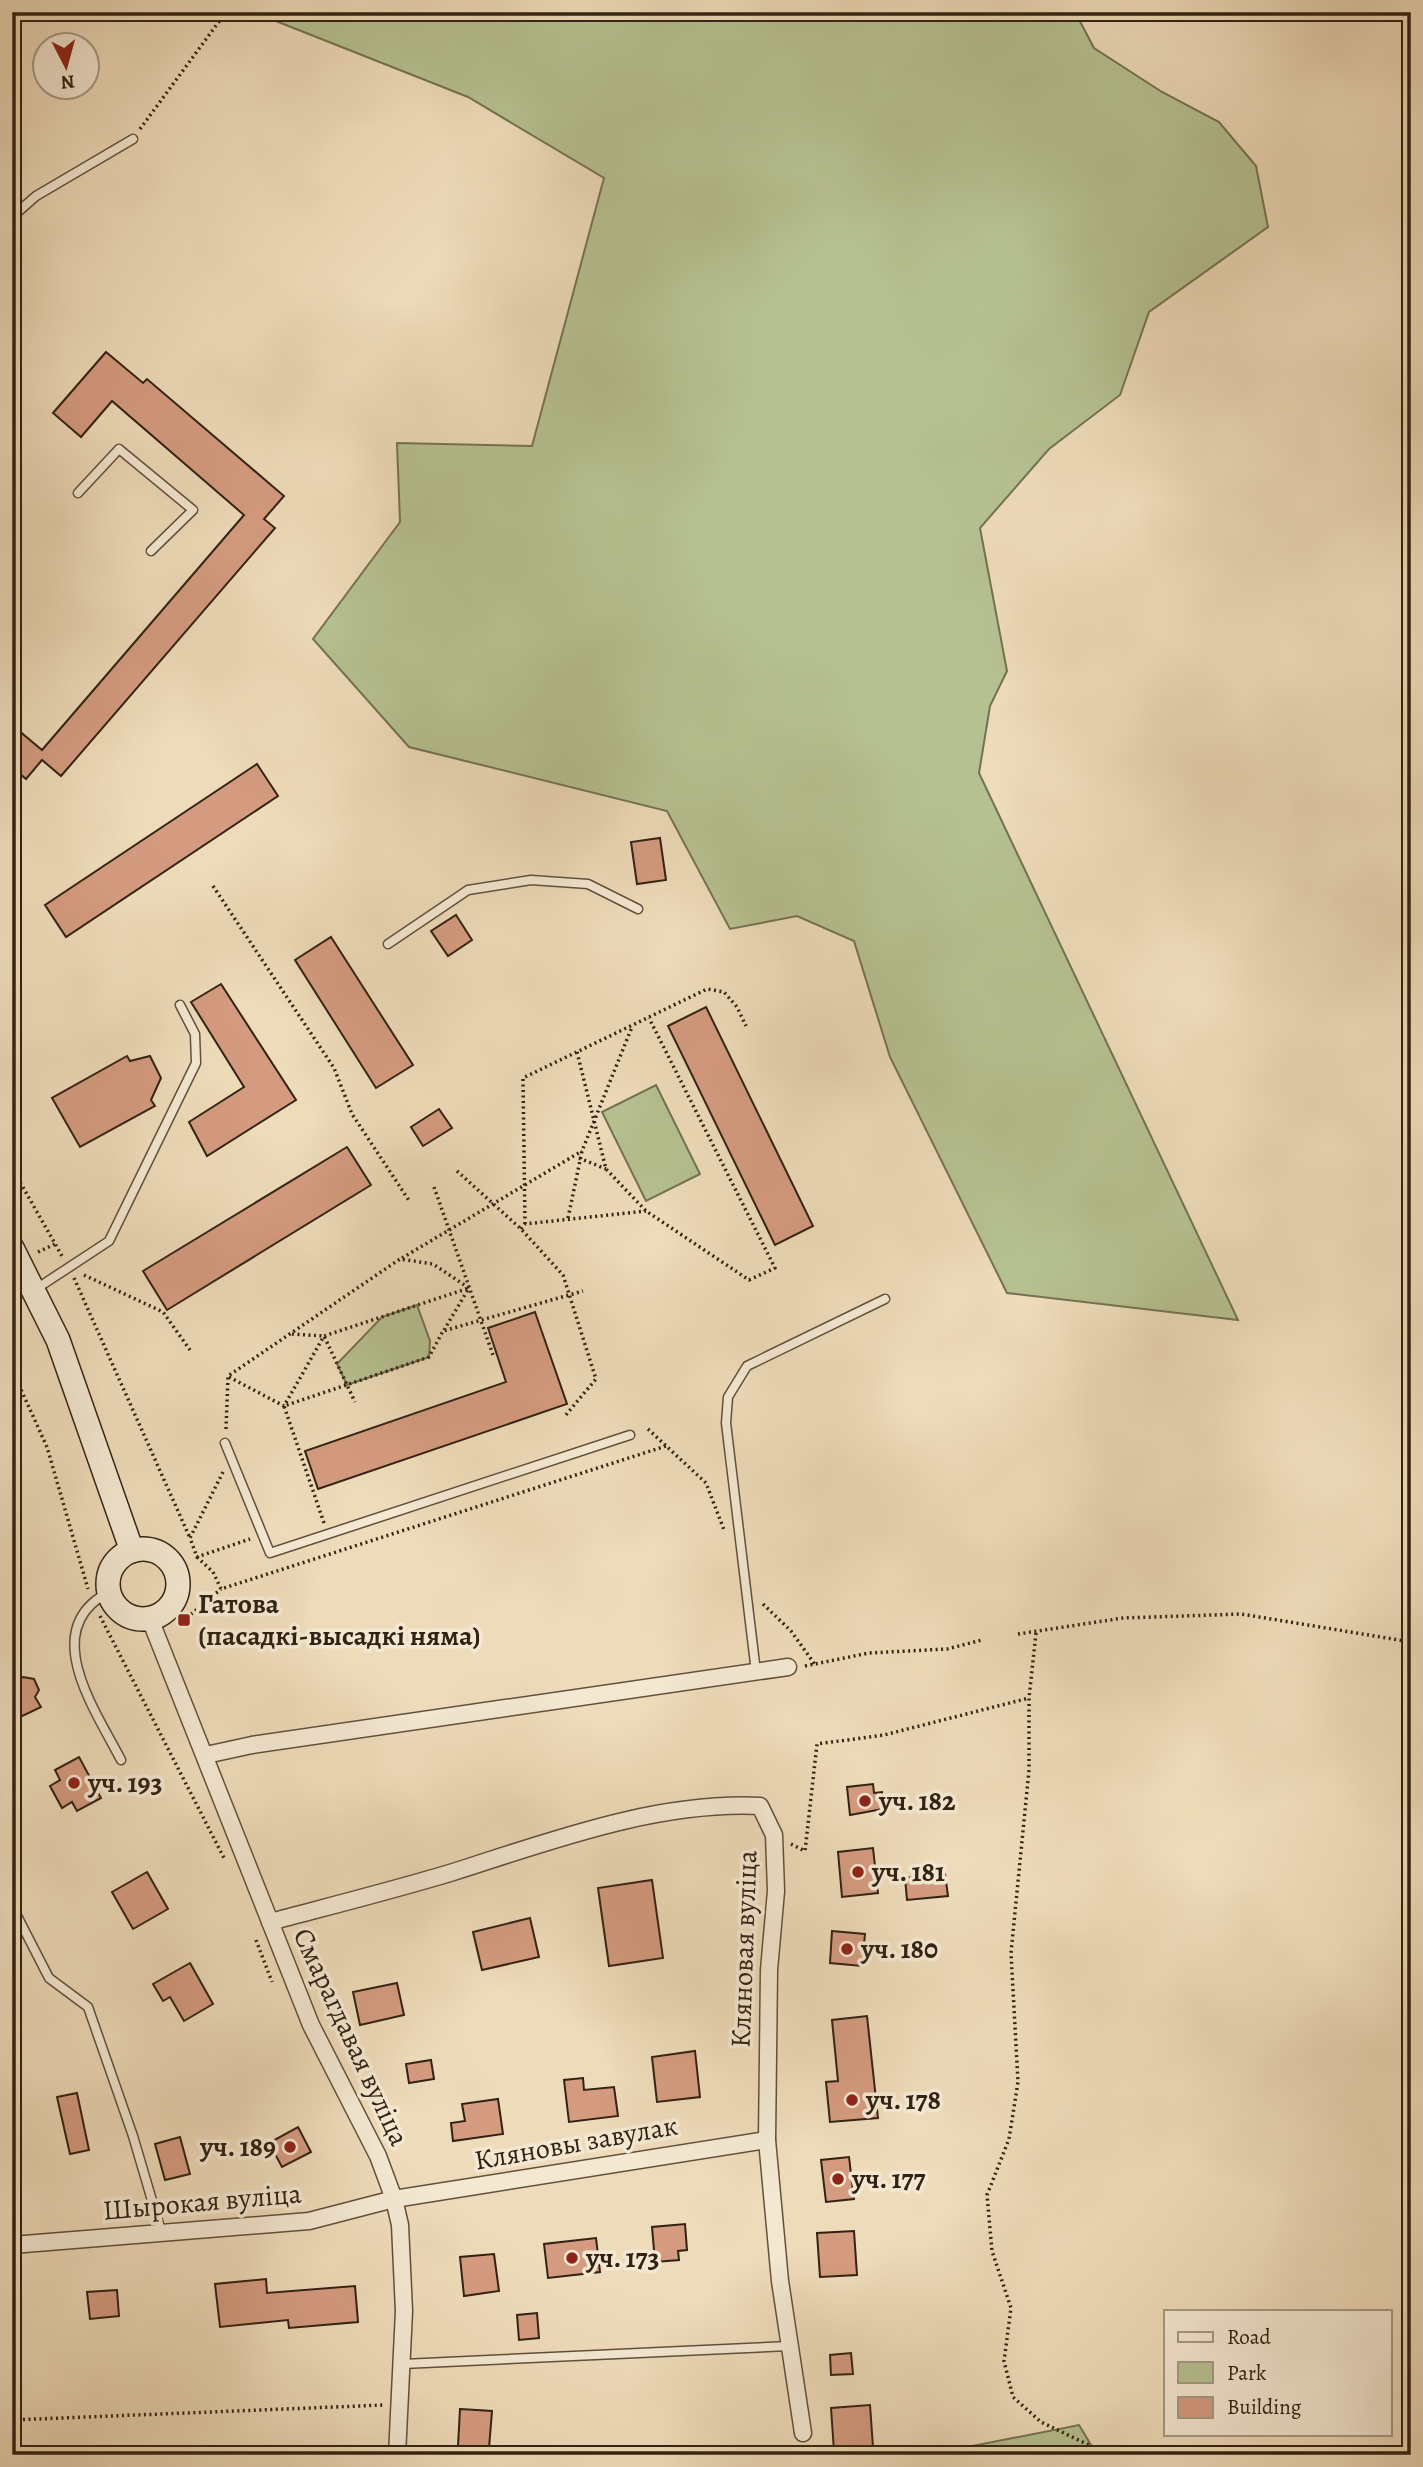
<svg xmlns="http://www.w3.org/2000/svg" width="1423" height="2467" font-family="Alegreya,serif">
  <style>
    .green { fill: #b6c191; stroke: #747252; stroke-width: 2 }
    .building { fill: #d59b80; stroke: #322213; stroke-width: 2 }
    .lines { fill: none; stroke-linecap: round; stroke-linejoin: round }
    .lane-casing { stroke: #61503c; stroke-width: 11 }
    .street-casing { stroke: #61503c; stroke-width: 19 }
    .secondary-casing { stroke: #322213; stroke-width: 26 }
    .path { stroke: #322213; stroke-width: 3.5; stroke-dasharray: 2 3.5; stroke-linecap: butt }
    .lane { stroke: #f4e8d2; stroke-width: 8 }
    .street { stroke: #f4e8d2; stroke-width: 16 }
    .secondary { stroke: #f4e8d2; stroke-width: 23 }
    .poi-dot { fill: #8f2418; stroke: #f4e8d2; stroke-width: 2.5 }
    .labels { text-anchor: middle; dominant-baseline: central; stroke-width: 7; stroke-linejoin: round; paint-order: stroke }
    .poi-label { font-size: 28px; font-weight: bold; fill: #322213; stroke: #f4e8d2; text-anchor: start }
    .street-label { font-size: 28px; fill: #322213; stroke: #f4e8d2 }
  </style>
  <rect width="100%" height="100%" fill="#eedbb9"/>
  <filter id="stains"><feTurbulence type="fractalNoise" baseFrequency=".00286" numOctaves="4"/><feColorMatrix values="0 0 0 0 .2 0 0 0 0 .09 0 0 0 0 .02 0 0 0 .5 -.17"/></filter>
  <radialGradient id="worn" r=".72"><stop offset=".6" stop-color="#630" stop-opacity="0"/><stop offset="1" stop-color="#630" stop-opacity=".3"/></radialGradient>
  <g class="green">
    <polygon points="253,12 1075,12 1094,48 1162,92 1219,122 1256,166 1268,227 1149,312 1120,395 1049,449 980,528 1007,671 990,706 979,773 1238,1320 1007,1293 890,1057 854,941 797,916 730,929 667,811 409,747 313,639 400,522 397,443 532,446 604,178 468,97"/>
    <polygon points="656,1085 700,1174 646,1201 602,1112"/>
    <polygon points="417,1305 430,1341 429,1357 347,1385 337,1364 382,1317"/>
    <polygon points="1079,2425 1097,2455 939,2455 952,2450"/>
  </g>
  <g class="building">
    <polygon points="106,352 143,383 147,379 284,496 264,519 275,528 61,776 42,760 26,779 12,767 12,725 42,750 244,515 112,401 81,437 53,413"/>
    <polygon points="257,764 278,796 66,937 45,905"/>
    <polygon points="660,838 666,880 637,884 631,842"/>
    <polygon points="456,915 472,940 448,956 431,931"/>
    <polygon points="331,937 413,1065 376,1088 295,960"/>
    <polygon points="221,984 296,1100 207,1156 189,1122 244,1087 191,1002"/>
    <polygon points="706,1007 813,1226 775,1245 668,1026"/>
    <polygon points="127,1056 130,1061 150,1056 161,1078 151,1100 155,1106 80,1147 52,1098"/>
    <polygon points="439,1109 452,1128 423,1146 411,1127"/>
    <polygon points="347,1147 371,1185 167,1310 143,1271"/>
    <polygon points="535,1312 567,1404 318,1489 305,1451 506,1382 488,1328"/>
    <polygon points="23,1677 34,1679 39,1690 35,1697 41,1707 12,1721 12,1682"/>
    <polygon points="79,1757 101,1798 77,1811 72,1802 62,1808 50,1786 60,1780 55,1770"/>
    <polygon points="873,1784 874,1793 882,1792 883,1809 850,1815 847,1787"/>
    <polygon points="873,1848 878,1893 842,1897 838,1852"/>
    <polygon points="147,1872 168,1909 133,1929 112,1892"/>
    <polygon points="945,1874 948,1896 907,1900 905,1878"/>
    <polygon points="652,1880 663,1958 609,1966 598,1888"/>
    <polygon points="530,1918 539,1957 482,1970 473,1932"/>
    <polygon points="832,1931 865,1934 862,1966 830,1963"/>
    <polygon points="190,1963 213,2004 184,2021 170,1997 163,2001 153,1984"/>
    <polygon points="397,1983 404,2015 360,2025 353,1992"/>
    <polygon points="867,2016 878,2118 830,2122 826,2082 838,2081 832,2020"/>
    <polygon points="695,2051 700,2097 657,2102 652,2057"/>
    <polygon points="431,2060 434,2079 409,2083 406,2064"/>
    <polygon points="583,2078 584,2090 614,2087 618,2116 569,2122 564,2080"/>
    <polygon points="77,2093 89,2150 70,2154 57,2097"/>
    <polygon points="498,2099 503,2134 453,2141 451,2123 465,2121 462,2104"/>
    <polygon points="298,2127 311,2152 282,2167 269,2143"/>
    <polygon points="180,2137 190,2174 165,2180 155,2144"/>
    <polygon points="849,2157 854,2199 826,2202 821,2160"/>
    <polygon points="685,2224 687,2250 678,2251 679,2260 655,2262 652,2227"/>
    <polygon points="854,2231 857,2275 820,2277 817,2233"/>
    <polygon points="596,2238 600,2272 548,2278 544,2244"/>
    <polygon points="494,2254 499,2291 464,2296 460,2257"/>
    <polygon points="266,2279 267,2293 355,2286 358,2322 289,2328 288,2320 220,2327 215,2284"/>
    <polygon points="117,2290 119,2316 90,2319 87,2292"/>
    <polygon points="537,2313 539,2338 519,2340 517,2315"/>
    <polygon points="851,2353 853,2374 831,2375 830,2355"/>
    <polygon points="870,2405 873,2447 834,2451 831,2408"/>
    <polygon points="460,2409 492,2411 489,2448 458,2446"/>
  </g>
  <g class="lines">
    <g class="lane-casing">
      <g id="lane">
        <polyline points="12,217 36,196 133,139"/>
        <polyline points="78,493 119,449 193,510 151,551"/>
        <polyline points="388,944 468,890 531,880 588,884 638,909"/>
        <polyline points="36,1289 109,1241 196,1063 195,1034 180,1005"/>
        <polyline points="225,1443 270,1553 630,1435"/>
        <path d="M109,1592c-72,37 -13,119 12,168"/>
        <polyline points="756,1672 726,1423 728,1397 747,1366 885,1299"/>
        <polyline points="12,1906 49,1978 88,2007 133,2136 161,2231"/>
        <polyline points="403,2364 790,2346"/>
      </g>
    </g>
    <g class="street-casing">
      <g id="street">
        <polyline points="150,1619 311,2025 378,2156 394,2199 400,2225 404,2311 397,2455"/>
        <polyline points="206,1755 252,1745 788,1667"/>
        <path d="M270,1922c60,-16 120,-31 180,-49 98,-31 206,-72 310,-67l14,29 2,56 -7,79 -2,170 13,141 23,152"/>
        <polyline points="12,2245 309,2221 394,2199 767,2140"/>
      </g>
    </g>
    <g class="secondary-casing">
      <g id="secondary">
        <polyline points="12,1248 58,1340 132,1551"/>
        <circle cx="143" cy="1584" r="35"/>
      </g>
    </g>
    <g class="path">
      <polyline points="140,129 226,12"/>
      <polyline points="213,886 334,1068 352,1114 410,1202"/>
      <polyline points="577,1052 606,1169 646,1211 749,1280 775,1268 649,1018"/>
      <polyline points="579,1158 606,1169"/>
      <polyline points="12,1168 62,1256"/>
      <polyline points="457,1171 521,1229 563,1275 596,1379 565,1416"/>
      <polyline points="434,1187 493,1355"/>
      <polyline points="568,1218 582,1151 632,1027"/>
      <polyline points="525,1224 523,1078 707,989 724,992 737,1007 746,1026"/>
      <polyline points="521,1229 525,1224 646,1211"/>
      <polyline points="38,1252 55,1244"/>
      <polyline points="402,1258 582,1151"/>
      <polyline points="84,1275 163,1312 190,1350"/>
      <polyline points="74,1278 190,1538"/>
      <polyline points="444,1330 469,1288"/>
      <polyline points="292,1334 324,1336 355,1402"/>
      <polyline points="12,1370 47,1447 88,1589"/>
      <polyline points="229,1377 284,1406 324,1336 469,1288"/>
      <polyline points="226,1429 228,1376 400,1259 433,1264 469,1288"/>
      <polyline points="648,1429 706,1483 724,1530"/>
      <polyline points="223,1472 190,1538 197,1557 250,1539"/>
      <polyline points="324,1523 284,1406 429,1357 443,1331 583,1291"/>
      <polyline points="197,1557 213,1572 221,1589 666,1446"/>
      <polyline points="763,1604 791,1631 816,1666"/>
      <polyline points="169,1609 184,1620 221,1589"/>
      <polyline points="100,1616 224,1858"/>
      <polyline points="1036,1633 1029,1698 1029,1770 1011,1953 1018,2082 1009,2139 987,2195 992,2251 1011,2308 1004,2361 1013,2397 1041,2422 1093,2447 1099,2455"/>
      <polyline points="1018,1634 1123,1618 1241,1614 1411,1642"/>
      <polyline points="805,1666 869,1653 947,1649 982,1640"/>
      <polyline points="791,1844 805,1851 817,1744 884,1735 1029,1698"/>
      <polyline points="256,1940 272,1982"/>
      <polyline points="12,2420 384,2405"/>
    </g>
    <use href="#lane" class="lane"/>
    <use href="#street" class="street"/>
    <use href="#secondary" class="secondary"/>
  </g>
  <g class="poi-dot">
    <rect x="177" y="1613" width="14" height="14" rx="3.5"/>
    <circle cx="74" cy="1783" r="7"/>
    <circle cx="865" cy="1801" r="7"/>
    <circle cx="858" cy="1872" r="7"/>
    <circle cx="847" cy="1949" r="7"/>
    <circle cx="852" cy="2100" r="7"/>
    <circle cx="290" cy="2147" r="7"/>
    <circle cx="838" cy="2179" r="7"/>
    <circle cx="572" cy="2258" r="7"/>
  </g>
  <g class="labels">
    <g class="poi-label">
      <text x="198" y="1604">Гатова<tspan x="198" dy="32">(пасадкі-высадкі няма)</tspan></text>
      <text x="88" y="1783">уч. 193</text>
      <text x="879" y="1801">уч. 182</text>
      <text x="872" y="1872">уч. 181</text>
      <text x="861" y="1949">уч. 180</text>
      <text x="866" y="2100">уч. 178</text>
      <text x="276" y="2147" text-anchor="end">уч. 189</text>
      <text x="852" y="2179">уч. 177</text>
      <text x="586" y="2258">уч. 173</text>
    </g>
    <g class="street-label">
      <text transform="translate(744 1949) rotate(-88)">Кляновая вуліца</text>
      <text transform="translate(351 2037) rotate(65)">Смарагдавая вуліца</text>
      <text transform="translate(576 2143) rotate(-10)">Кляновы завулак</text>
      <text transform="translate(202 2202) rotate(-5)">Шырокая вуліца</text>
    </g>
  </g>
  <rect width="1423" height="2467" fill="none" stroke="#eedbb9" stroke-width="42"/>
  <rect x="14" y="14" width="1395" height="2439" fill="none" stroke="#322213" stroke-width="3.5"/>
  <rect x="21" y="21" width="1381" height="2425" fill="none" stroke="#322213" stroke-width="2"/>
  <rect x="1164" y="2310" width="228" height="126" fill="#f4e8d2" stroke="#a69986" stroke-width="2"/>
  <rect x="1178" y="2332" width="35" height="10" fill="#f4e8d2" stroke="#a69986" stroke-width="2"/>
  <text x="1227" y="2344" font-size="21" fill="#322213">Road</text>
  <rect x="1178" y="2362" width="35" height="21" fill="#b6c191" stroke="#a69986" stroke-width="2"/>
  <text x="1227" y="2380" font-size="21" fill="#322213">Park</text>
  <rect x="1178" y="2397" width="35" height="21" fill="#d59b80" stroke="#a69986" stroke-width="2"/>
  <text x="1227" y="2414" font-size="21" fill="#322213">Building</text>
  <g transform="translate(66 66) rotate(174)"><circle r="33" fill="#f4e8d2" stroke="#a69986" stroke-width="2"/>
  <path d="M0-5L12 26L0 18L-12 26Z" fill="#8f2418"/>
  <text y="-10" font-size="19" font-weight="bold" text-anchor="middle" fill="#322213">N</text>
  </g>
  <rect width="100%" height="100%" filter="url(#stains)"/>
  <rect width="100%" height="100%" fill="url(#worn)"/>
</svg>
